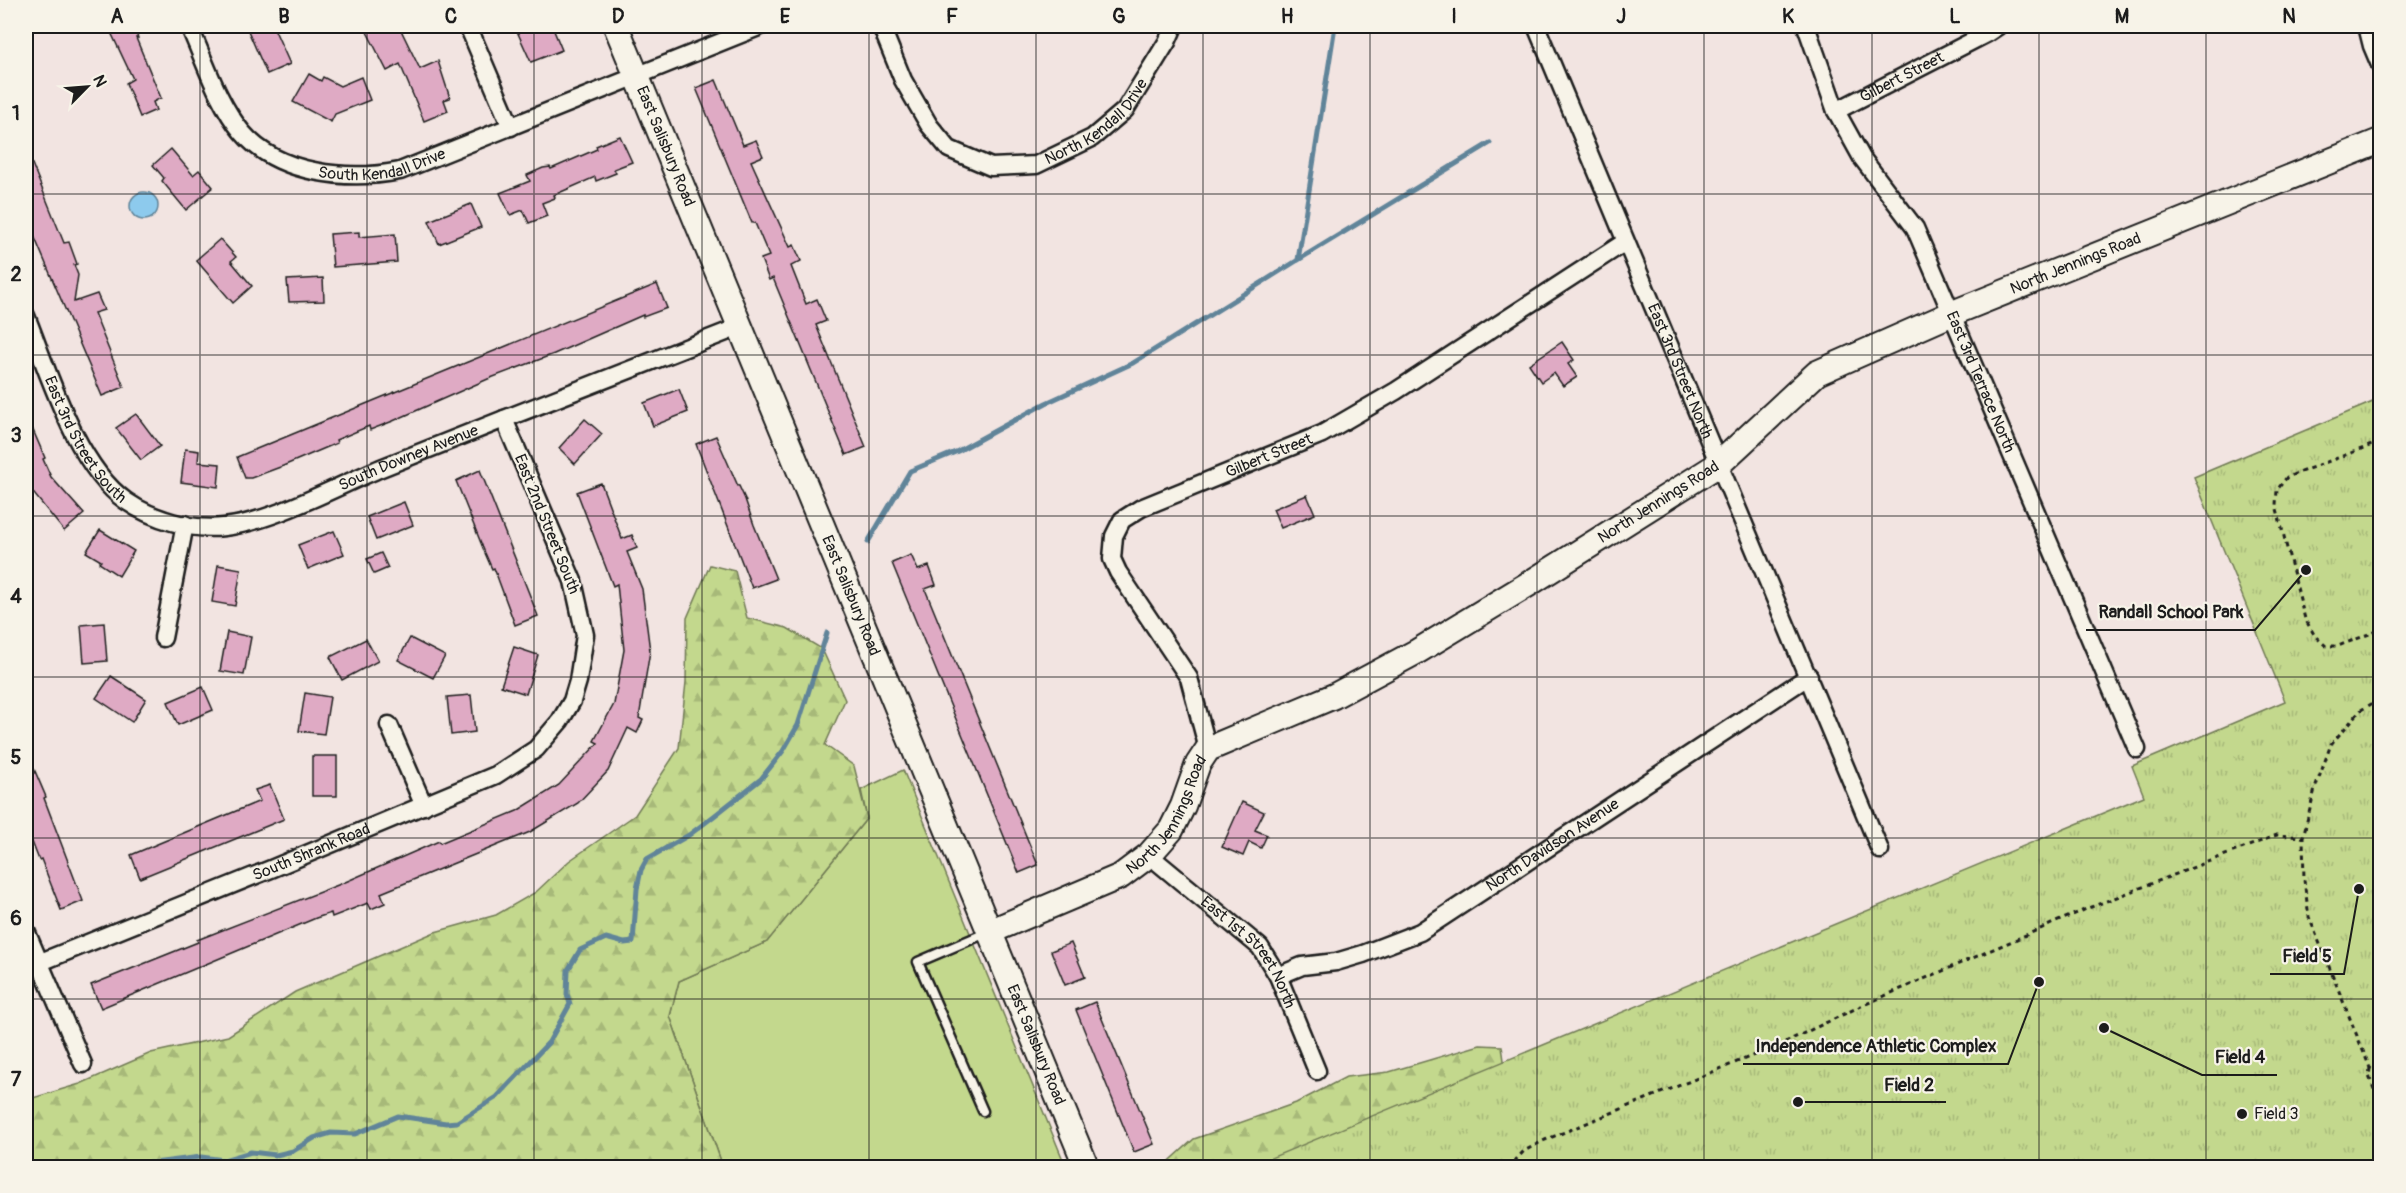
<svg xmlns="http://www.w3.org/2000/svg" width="2406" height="1193" font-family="Pangolin,sans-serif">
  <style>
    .grass { fill: #c3d88d; stroke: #707a54; stroke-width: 1.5 }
    .forest { fill: url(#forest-firs); stroke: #707a54; stroke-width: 1.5 }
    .park { fill: url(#park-tufts); stroke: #707a54; stroke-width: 1.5 }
    .water { fill: #8dcaed; stroke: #608499; stroke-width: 1.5 }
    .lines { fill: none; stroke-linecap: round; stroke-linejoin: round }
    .stream { stroke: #608499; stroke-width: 5 }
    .building { fill: #dfaac4; stroke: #1c1c1c; stroke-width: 1.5 }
    .lane-casing { stroke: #1c1c1c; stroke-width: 13 }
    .street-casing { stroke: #1c1c1c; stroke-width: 21 }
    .secondary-casing { stroke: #1c1c1c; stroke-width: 28 }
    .path { stroke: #1c1c1c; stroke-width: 3; stroke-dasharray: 4.5 4.5; stroke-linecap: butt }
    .lane { stroke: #f7f3e8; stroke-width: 8 }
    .street { stroke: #f7f3e8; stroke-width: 16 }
    .secondary { stroke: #f7f3e8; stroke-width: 24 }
    .grid { fill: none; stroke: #1c1c1c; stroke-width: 1.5; stroke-opacity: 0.55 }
    .poi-dot { fill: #1c1c1c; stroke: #f7f3e8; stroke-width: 2 }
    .labels { text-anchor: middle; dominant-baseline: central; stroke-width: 4.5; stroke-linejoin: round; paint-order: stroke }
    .street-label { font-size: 16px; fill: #1c1c1c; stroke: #f7f3e8 }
    .poi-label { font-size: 16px; fill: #1c1c1c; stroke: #f7f3e8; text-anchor: start }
    .leader { fill: none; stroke: #1c1c1c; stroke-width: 2 }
    .callout-dot { fill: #1c1c1c; stroke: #f7f3e8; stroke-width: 2 }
    .callout-label { font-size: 18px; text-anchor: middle; font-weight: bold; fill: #1c1c1c; stroke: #f7f3e8; stroke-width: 4.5; stroke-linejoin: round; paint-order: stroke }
    .neatline { fill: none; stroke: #1c1c1c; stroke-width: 2 }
    .grid-label { font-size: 20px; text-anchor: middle; font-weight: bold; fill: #1c1c1c }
  </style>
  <defs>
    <pattern id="forest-firs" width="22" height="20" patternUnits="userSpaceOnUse" patternTransform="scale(1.5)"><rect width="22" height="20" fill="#c3d88d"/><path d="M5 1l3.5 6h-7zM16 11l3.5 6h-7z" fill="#a7b979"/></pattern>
    <pattern id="park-tufts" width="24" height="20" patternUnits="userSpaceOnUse" patternTransform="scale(1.5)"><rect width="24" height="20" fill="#c3d88d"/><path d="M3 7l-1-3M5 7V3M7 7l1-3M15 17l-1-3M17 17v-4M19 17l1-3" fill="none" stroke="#a7b979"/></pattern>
  </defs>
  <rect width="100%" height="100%" fill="#f2e4e1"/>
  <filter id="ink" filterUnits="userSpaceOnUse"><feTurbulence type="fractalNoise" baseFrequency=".0167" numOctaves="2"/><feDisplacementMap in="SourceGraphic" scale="12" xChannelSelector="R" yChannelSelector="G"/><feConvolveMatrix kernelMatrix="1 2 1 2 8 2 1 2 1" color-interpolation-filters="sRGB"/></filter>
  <g filter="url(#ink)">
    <polygon class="grass" points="903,770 1066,1167 723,1167 670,1016 679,981 767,942 867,818 861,790"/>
    <g class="forest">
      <polygon points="710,565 735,571 747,618 787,628 822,649 845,700 825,745 854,766 867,818 767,942 679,981 670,1016 723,1167 26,1167 26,1100 80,1084 151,1053 228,1036 295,992 435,932 496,915 536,892 569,861 635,815 679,748 686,682 687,618"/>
      <polygon points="1480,1045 1502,1046 1506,1075 1381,1167 1162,1168 1194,1139 1296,1103 1346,1077 1389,1072"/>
    </g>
    <polygon class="park" points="2380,399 2380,1167 1249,1167 2144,796 2132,766 2285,701 2194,477"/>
    <circle class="water" cx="144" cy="206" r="14"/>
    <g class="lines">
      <g class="stream">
        <polyline points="1298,260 1490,143"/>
        <polyline points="868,542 910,471 958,451 1046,403 1133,363 1298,260 1335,26"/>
        <polyline points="108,1168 129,1163 154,1163 201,1157 224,1160 251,1152 276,1155 293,1151 314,1138 331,1133 355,1134 398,1116 446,1123 457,1122 497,1097 549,1042 570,1004 567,994 568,970 580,950 606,938 624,943 633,942 637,889 641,870 647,859 689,835 714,816 761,779 783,751 798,725 827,633"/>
      </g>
    </g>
    <g class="building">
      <polygon points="108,26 133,26 138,38 136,38 161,98 153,102 156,110 140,117 126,83 133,79"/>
      <polygon points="246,26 273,26 290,64 267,74"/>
      <polygon points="364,26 399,26 420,69 438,61 450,98 444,100 448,111 424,121 400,64 387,71"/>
      <polygon points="525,26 552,26 562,50 531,62 516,29"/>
      <polygon points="309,74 321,81 323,77 340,86 361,77 370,100 335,114 331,122 293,102"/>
      <polygon points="716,80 743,145 756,140 763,156 751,161 790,247 794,245 801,261 791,266 806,304 817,299 826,321 816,325 866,447 846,455 773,278 769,280 761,259 769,256 755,223 752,223 696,88"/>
      <polygon points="620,136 632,162 614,169 616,173 596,181 595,177 561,192 554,195 555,198 542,203 547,216 529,223 523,210 510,215 500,193 530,181 527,175 543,168 550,167 551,169 597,149 596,146"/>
      <polygon points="26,149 64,243 69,242 77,264 74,265 78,275 74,302 97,294 104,310 94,313 124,387 102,396 26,217"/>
      <polygon points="171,149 193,175 199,170 213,187 186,210 162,181 164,178 153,165"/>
      <polygon points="471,204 481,227 439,244 429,221"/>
      <polygon points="359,232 359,237 395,234 397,262 333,267 330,234"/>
      <polygon points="220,239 236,257 231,261 252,286 233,303 196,260"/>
      <polygon points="323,278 324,301 289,302 287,280"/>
      <polygon points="657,284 667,308 643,317 643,315 554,354 488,379 393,421 370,430 369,426 336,440 337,443 283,466 251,478 245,478 237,457"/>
      <polygon points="1562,342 1574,360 1568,364 1577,377 1563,386 1554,373 1541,382 1529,364"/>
      <polygon points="679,389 688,412 653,426 644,403"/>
      <polygon points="26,414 45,458 43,459 51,477 84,514 64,531 30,489 26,478"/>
      <polygon points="136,414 160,446 141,460 116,428"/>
      <polygon points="585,419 602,434 575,464 559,448"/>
      <polygon points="716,436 738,486 739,486 745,499 754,525 776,579 752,588 696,444"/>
      <polygon points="185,449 199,451 198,462 220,464 218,487 181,482"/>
      <polygon points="480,470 538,616 515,625 494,568 492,569 485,553 456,481"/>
      <polygon points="601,483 622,539 632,535 637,548 627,552 642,589 650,651 639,718 643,720 637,733 628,728 608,771 578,803 530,832 381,893 385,903 371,909 368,903 332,917 331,913 316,918 101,1008 91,985 198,942 197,940 343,883 439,841 440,843 517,811 559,785 598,743 594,741 614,704 624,650 617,584 613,586 577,492"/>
      <polygon points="1307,495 1315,514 1281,528 1273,509"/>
      <polygon points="404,502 413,525 376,540 367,517"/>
      <polygon points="100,530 134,551 119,576 99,563 101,561 86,552"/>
      <polygon points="334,531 344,554 308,569 298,545"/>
      <polygon points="381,553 388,568 374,574 367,559"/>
      <polygon points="911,555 918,570 929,566 936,585 925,589 1038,865 1019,873 892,563"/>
      <polygon points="218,565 241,569 235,606 212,602"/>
      <polygon points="104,623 107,661 84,663 81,625"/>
      <polygon points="227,632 251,637 244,675 220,671"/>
      <polygon points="410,638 445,656 433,678 398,660"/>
      <polygon points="366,639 378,661 342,680 330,657"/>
      <polygon points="514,647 538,655 526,694 501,686"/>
      <polygon points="111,676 146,699 132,722 96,698"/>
      <polygon points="203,687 213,710 178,725 168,702"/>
      <polygon points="305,693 330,697 324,734 299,731"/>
      <polygon points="471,695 475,732 451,735 447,697"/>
      <polygon points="26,750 46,797 44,798 83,901 61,910 41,859 39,860 27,829 30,828 26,818"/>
      <rect x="312" y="756" width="25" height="40"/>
      <polygon points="270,785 284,819 140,878 131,855 260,801 255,790"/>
      <polygon points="1242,802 1264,812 1255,830 1267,835 1261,848 1249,842 1243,856 1222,847"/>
      <polygon points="1071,943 1085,977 1065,985 1051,951"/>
      <polygon points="1095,1002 1154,1144 1134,1152 1076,1010"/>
    </g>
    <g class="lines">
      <g class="lane-casing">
        <polyline id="lane" points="983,1111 918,962 986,933"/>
      </g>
      <g class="street-casing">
        <g id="street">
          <path id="s1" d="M189,26c16,35 28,76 53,106 36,43 107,49 158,39l361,-145"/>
          <polyline points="468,26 511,127"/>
          <path id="s2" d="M881,26l22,54 26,45 20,24 42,18 45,-2 56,-27 33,-28 42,-68 7,-16"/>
          <path id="s3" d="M1536,26l344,824"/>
          <path id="s4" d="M1806,26l30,85 26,47 53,70 222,521"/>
          <polyline points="2367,26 2372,46 2380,65"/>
          <path id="s5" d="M1836,111l150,-77 12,-8"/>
          <path id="s6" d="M26,316c22,55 50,150 100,185 26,18 66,30 98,26 48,-5 111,-40 157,-59 119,-48 238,-94 358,-141"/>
          <polyline points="163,638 185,524"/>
          <polyline points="389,725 424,806"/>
          <path id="s7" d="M1208,749l-19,-71 -71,-106 -6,-13 2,-23 8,-16 19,-12 181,-74 74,-43 229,-149"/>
          <path id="s8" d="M1149,855l111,92 18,29 39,95"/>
          <polyline points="26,931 83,1064"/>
          <path id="s9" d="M26,968l245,-99 225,-94 40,-26 24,-28 12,-20 6,-20 7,-46 -12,-54 -69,-162"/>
          <path id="s10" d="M1278,976l24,-10 34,-4 27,-8 57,-22 389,-256"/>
        </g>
      </g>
      <g class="secondary-casing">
        <g id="secondary">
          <path id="s11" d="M616,26l471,1142"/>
          <path id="s12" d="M989,932l132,-56 28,-21 22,-25 12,-24 15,-42 10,-15 126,-53 84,-45 109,-66 192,-121 98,-91 136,-60 427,-172"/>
        </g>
      </g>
      <g class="path">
        <polyline points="2380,442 2287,477 2277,490 2276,505 2305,619 2315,636 2326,646 2338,646 2380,630"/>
        <polyline points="2380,699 2361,710 2331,744 2315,789 2303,837 2304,880 2309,917 2370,1068 2380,1073"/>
        <polyline points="2370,1068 2369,1076 2380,1105"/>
        <polyline points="1508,1168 1524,1151 1545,1140 1779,1045 1859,1007 2091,907 2277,835 2303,837"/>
      </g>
      <use href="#lane" class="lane"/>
      <use href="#street" class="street"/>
      <use href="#secondary" class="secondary"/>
    </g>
  </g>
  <path class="grid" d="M200,26v1142M367,26v1142M534,26v1142M702,26v1142M869,26v1142M1036,26v1142M1203,26v1142M1370,26v1142M1537,26v1142M1704,26v1142M1872,26v1142M2039,26v1142M2206,26v1142M26,194h2354M26,355h2354M26,516h2354M26,677h2354M26,838h2354M26,999h2354"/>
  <circle class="poi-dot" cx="2242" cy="1114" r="6"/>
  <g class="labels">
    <g class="street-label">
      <text stroke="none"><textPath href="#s5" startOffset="74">Gilbert Street</textPath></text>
      <text stroke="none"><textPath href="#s2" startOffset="308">North Kendall Drive</textPath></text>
      <text stroke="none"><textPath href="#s11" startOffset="130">East Salisbury Road</textPath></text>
      <text stroke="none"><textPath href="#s1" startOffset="272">South Kendall Drive</textPath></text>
      <text stroke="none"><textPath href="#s12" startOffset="1302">North Jennings Road</textPath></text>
      <text stroke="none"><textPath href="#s3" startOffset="374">East 3rd Street North</textPath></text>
      <text stroke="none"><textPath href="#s4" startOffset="399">East 3rd Terrace North</textPath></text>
      <text stroke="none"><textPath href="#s6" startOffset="138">East 3rd Street South</textPath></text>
      <text stroke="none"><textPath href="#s7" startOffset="417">Gilbert Street</textPath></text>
      <text stroke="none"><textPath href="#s6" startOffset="514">South Downey Avenue</textPath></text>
      <text stroke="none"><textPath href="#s12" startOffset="816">North Jennings Road</textPath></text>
      <text transform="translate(547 524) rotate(68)">East 2nd Street South</text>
      <text stroke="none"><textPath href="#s11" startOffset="616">East Salisbury Road</textPath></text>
      <text stroke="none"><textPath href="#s12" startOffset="222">North Jennings Road</textPath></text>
      <text stroke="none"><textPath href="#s10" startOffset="308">North Davidson Avenue</textPath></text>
      <text stroke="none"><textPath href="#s9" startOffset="308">South Shrank Road</textPath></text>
      <text stroke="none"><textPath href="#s8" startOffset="141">East 1st Street North</textPath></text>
      <text stroke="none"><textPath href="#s11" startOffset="1102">East Salisbury Road</textPath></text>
    </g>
    <g class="poi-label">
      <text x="2254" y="1114">Field 3</text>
    </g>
  </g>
  <path class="leader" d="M2306 570L2255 630H2086M2359 889L2344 974H2270M2039 982L2008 1064H1743M2104 1028L2202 1075H2277M1798 1102L1872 1102H1946"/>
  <g class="callout-dot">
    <circle cx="2306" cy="570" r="6"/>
    <circle cx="2359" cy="889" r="6"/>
    <circle cx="2039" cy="982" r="6"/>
    <circle cx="2104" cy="1028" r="6"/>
    <circle cx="1798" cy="1102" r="6"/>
  </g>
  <g class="callout-label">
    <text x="2171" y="618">Randall School Park</text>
    <text x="2307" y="962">Field 5</text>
    <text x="1876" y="1052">Independence Athletic Complex</text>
    <text x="2240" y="1063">Field 4</text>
    <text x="1909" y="1091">Field 2</text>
  </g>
  <rect width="2406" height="1193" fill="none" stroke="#f7f3e8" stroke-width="66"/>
  <g transform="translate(87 87) rotate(65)" stroke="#f7f3e8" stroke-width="4.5" paint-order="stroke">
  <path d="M0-4.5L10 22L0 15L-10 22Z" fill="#1c1c1c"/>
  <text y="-9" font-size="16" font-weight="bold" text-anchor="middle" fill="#1c1c1c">N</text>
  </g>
  <rect x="33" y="33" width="2340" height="1127" class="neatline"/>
  <g class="grid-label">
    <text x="117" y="23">A</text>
    <text x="284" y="23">B</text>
    <text x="451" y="23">C</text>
    <text x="618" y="23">D</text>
    <text x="785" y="23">E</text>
    <text x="952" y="23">F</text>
    <text x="1119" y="23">G</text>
    <text x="1287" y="23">H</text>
    <text x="1454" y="23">I</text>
    <text x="1621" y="23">J</text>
    <text x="1788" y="23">K</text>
    <text x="1955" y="23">L</text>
    <text x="2122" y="23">M</text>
    <text x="2289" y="23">N</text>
    <text x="16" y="120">1</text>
    <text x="16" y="281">2</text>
    <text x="16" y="442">3</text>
    <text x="16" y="603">4</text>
    <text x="16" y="764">5</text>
    <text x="16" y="925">6</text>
    <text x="16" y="1086">7</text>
  </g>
</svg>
